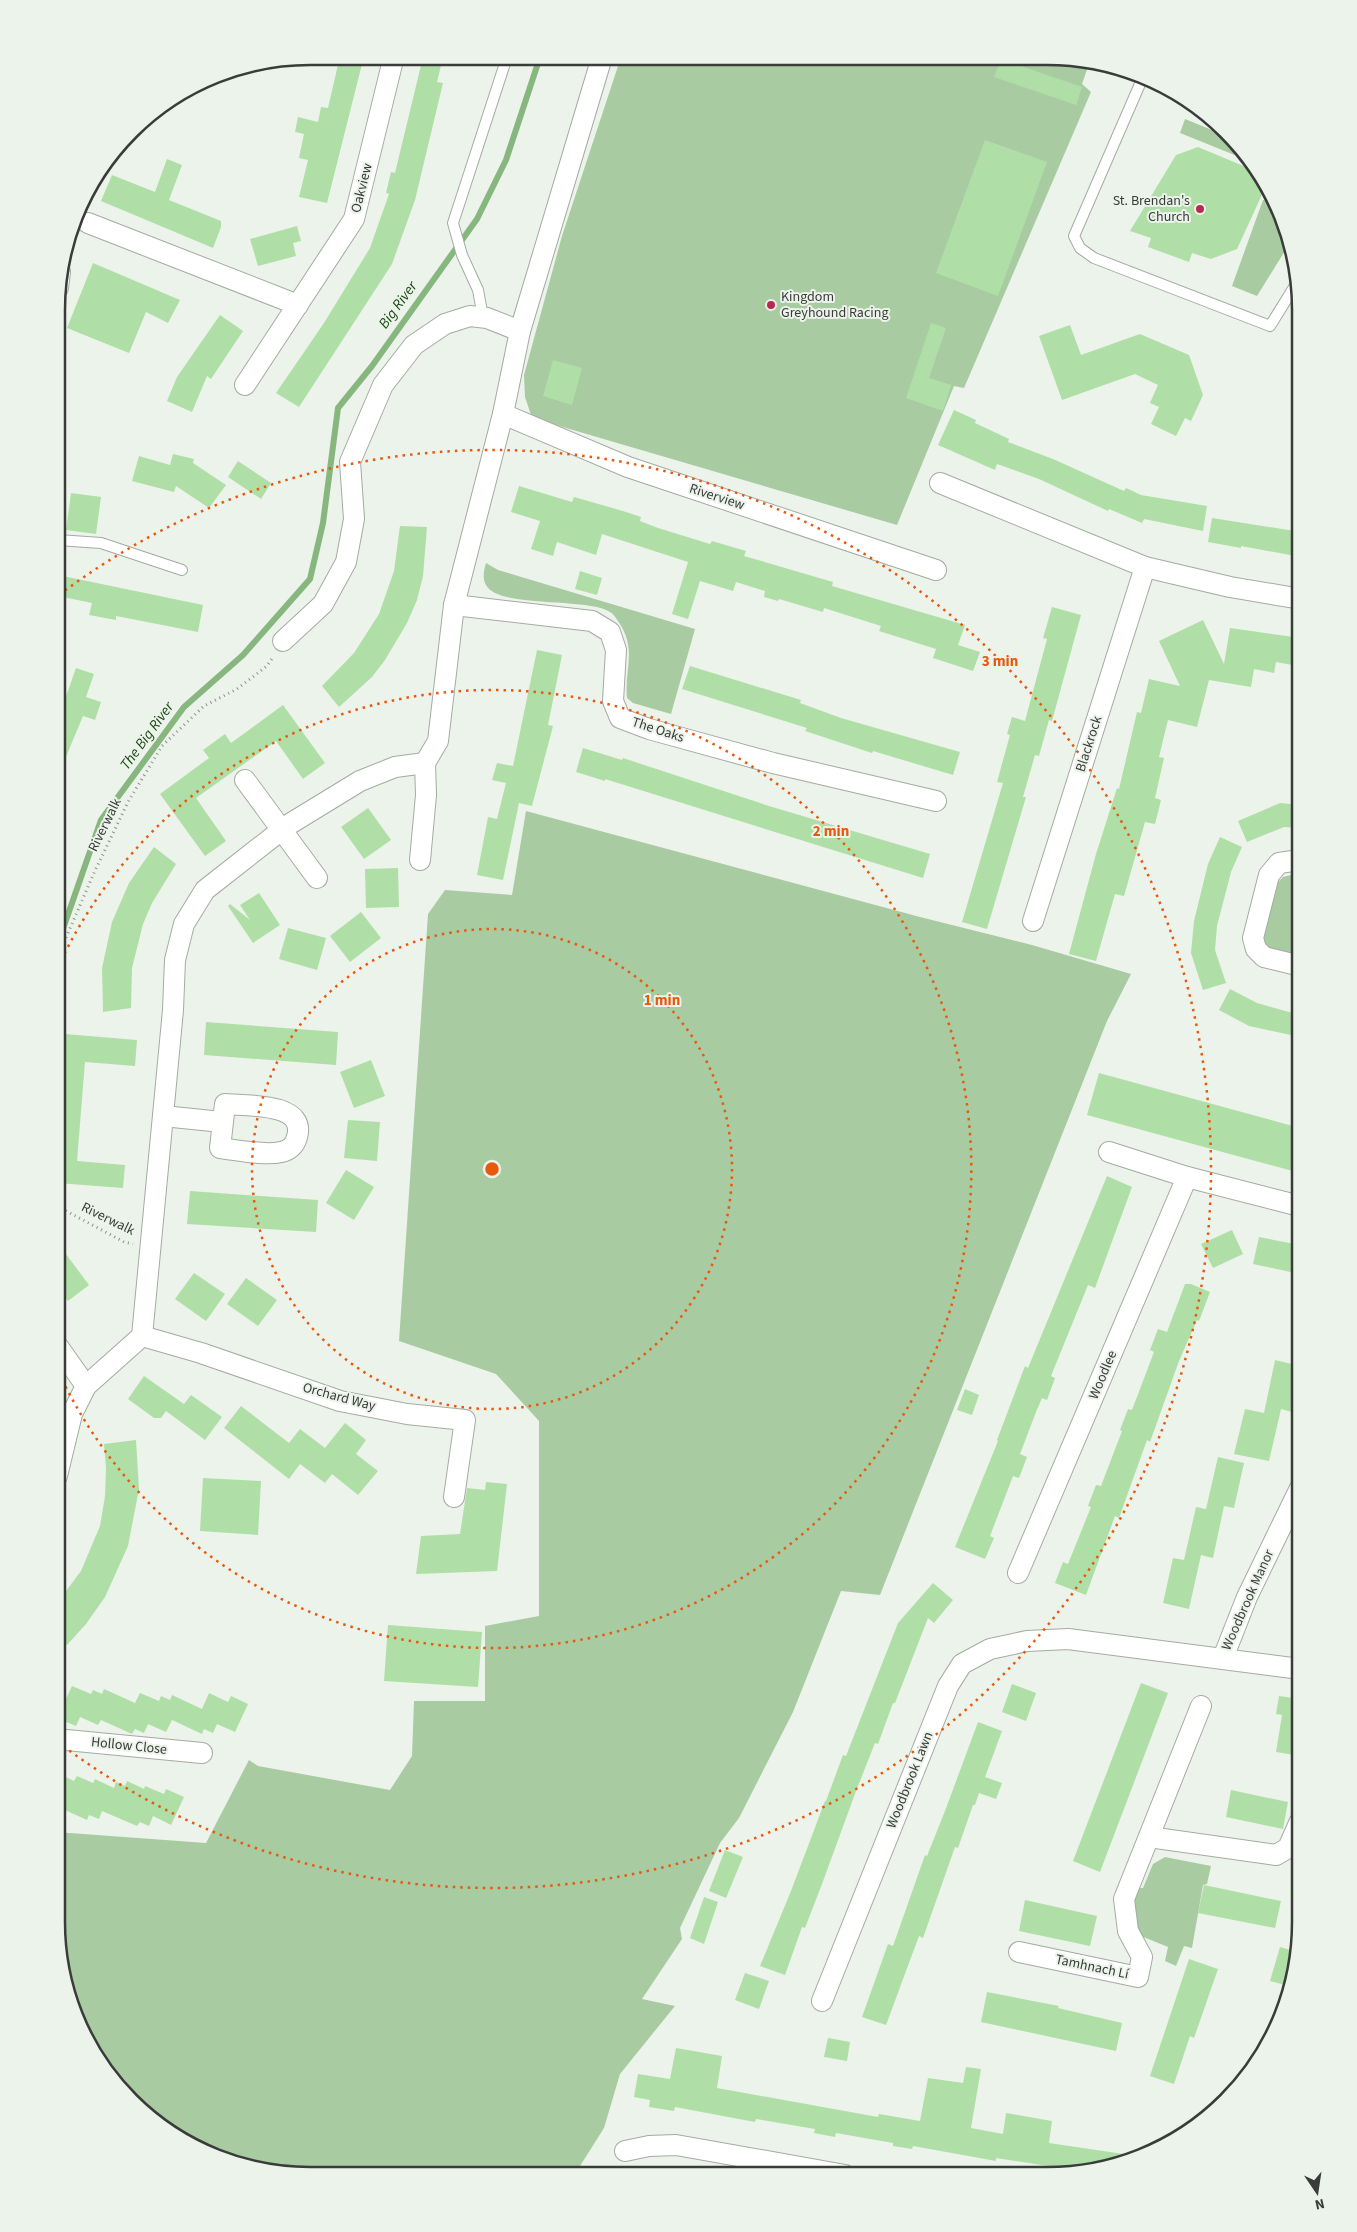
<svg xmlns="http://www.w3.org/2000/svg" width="1357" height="2232" font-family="'Source Sans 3',sans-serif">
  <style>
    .green { fill: #a8cba2 }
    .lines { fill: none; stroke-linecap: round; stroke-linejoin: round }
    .stream { stroke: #87b67f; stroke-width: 6 }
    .building { fill: #afdfa6 }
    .service-casing { stroke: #a4aba3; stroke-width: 12 }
    .minor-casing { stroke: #a4aba3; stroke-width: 22 }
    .path { stroke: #8d928c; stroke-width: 3; stroke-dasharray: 1 4; stroke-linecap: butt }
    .service { stroke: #fff; stroke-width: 10 }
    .minor { stroke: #fff; stroke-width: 20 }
    .ring { fill: none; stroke: #e8590c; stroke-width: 2.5; stroke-dasharray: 2.5 5 }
    .poi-dot { fill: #b92952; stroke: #ecf3eb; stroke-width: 2 }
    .labels { text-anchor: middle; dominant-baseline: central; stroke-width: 4; stroke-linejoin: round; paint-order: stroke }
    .street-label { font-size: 14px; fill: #393c39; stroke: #ecf3eb }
    .poi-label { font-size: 14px; fill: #393c39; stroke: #ecf3eb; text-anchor: end }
    .water-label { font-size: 15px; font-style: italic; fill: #194811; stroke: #ecf3eb }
    .rim { fill: none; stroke: #393c39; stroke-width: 2.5 }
    .centre { fill: #e8590c; stroke: #ecf3eb; stroke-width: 2.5 }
    .ring-label { font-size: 15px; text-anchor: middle; font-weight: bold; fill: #e8590c; stroke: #ecf3eb; stroke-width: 4; stroke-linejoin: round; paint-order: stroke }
  </style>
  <rect width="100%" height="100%" fill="#ecf3eb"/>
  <g class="green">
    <polygon points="621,57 1080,58 1090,61 1082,84 1091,92 964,388 954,386 897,525 532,418 525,397 524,375 562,236"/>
    <polygon points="1185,119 1229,137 1248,156 1247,160 1180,133"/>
    <polygon points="1263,200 1274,201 1282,213 1288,246 1257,296 1232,286"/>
    <path d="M486,563l12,7 197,59 -24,85 -38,-11 -6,-5c-3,-28 10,-47 -7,-74 -2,-3 -6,-10 -10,-12 -24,-15 -111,-3 -124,-27 -4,-7 -2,-15 0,-22z"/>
    <polygon points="526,811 920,917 1032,945 1131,974 1107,1021 880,1595 841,1591 793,1712 739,1818 720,1843 680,1928 682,1939 642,1999 675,2006 620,2074 604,2128 575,2174 278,2174 213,2156 155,2123 109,2076 75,2019 56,1922 56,1832 206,1843 249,1760 258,1766 390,1790 412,1756 414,1701 485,1701 485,1626 539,1616 539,1421 496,1374 399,1341 428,914 445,890 512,895"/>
    <polygon points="1295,874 1301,876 1301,959 1270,952 1264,944 1263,936 1278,882 1283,877"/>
    <path d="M1165,1857l46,9 -4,18 -4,1 -11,63 -8,-2 -8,20 -11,-5 3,-14 -27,-11c-10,-21 -11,-26 -2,-48h4l10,-24z"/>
  </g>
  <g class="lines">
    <polyline class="stream" points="58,943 101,820 184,707 243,655 310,579 323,523 338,408 372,366 477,219 506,160 540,57"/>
  </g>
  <g class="building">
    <polygon points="340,56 364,56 327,203 299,197 308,160 299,158 304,134 295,132 298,117 318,122 321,107 328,108"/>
    <polygon points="423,57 443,57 437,82 443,83 415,200 392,264 299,407 276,393 324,323 370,248 389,194 386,193 391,172 395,173"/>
    <polygon points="1001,59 1082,87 1076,105 994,77"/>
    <polygon points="985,140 1047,162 998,296 936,273"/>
    <polygon points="1198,147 1258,172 1266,186 1237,249 1211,259 1192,253 1189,262 1148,247 1151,238 1130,231 1176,155"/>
    <polygon points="167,159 182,165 169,200 221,221 221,227 213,248 101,201 112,175 155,192"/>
    <polygon points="297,226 301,241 293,243 296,256 258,266 250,239"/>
    <polygon points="93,263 180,300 168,323 146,312 129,353 67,328"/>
    <polygon points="220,315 243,331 211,379 207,376 192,412 167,401 177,377"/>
    <polygon points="931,323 946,328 929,378 951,385 943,411 906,398"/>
    <polygon points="1070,325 1081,355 1140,334 1189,355 1203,395 1191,421 1185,418 1176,436 1151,424 1159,407 1150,403 1158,385 1135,374 1062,400 1039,336"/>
    <polygon points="553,360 582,368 572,405 543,396"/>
    <polygon points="954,410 976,420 975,423 1009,439 1008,442 1053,459 1124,491 1126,488 1141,495 1207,506 1203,531 1144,519 1142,523 1109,509 1108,511 1039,479 997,464 995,470 938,445"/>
    <polygon points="173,454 194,459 193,463 226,485 209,508 176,486 174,492 132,481 139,456 170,465"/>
    <polygon points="238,461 271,483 261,499 228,477"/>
    <polygon points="519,486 572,502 574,497 623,511 641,517 640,521 658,528 710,544 712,541 746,551 744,556 833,582 832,586 965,625 958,645 980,652 973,671 933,658 936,649 879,631 881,626 824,608 823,612 779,599 778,601 764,597 765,591 736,582 733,591 700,581 688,619 672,614 688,562 602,534 596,555 557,542 553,556 531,549 540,521 511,512"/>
    <polygon points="71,493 101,497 96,534 66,530"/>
    <polygon points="1212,518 1301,532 1301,557 1241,546 1241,548 1208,542"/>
    <polygon points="400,526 427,527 423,576 417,600 407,623 385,660 372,677 339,707 322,686 354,653 379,614 394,571"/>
    <polygon points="580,571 602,578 597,595 575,589"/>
    <polygon points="58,575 203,605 198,632 116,616 116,620 89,615 92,603 58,596"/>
    <polygon points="1052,607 1081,615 1052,721 1049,720 1039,756 1035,755 1023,797 1026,797 987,929 962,922 1003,783 997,782 1010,735 1007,734 1012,717 1025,721 1047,639 1043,638"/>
    <polygon points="1203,620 1224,664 1230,628 1301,638 1298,666 1276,662 1274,673 1254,669 1251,687 1209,680 1197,727 1168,720 1159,757 1164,758 1155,798 1161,800 1155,824 1145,822 1124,896 1115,894 1096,961 1069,954 1096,854 1117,788 1119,789 1137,712 1141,713 1149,679 1180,686 1159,641"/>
    <polygon points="537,650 562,655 548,725 553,726 532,806 519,803 503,880 477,875 488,817 497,819 506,783 492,780 497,763 513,766"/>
    <polygon points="690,666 801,700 800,703 841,718 960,752 953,775 873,751 872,753 805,731 807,728 682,689"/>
    <polygon points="76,668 94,674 86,697 101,702 95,720 83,716 58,776 58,719"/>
    <polygon points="283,705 325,763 303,779 276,741 196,798 226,841 205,856 160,794 209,758 203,750 225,734 231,743"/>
    <polygon points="583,748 622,760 623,758 769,806 930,854 923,878 605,779 605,781 576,772"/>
    <polygon points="1280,803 1301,805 1301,828 1284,827 1247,842 1238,821"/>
    <polygon points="368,808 391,840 364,859 341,827"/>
    <polygon points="1220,837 1242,847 1231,872 1217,926 1215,950 1226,983 1203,990 1191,953 1194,921 1208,864"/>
    <polygon points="154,847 176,864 152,903 143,924 132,968 131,1008 103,1012 102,968 112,922 129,883"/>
    <polygon points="398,868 399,907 366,908 365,869"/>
    <polygon points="259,893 280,925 253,943 228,906 230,904 250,920 240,905"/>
    <polygon points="361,912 381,938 350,962 330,936"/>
    <polygon points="288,928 326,938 317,970 279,959"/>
    <polygon points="1230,989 1257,1003 1300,1015 1300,1037 1249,1026 1219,1010"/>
    <polygon points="206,1022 338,1032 336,1065 204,1055"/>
    <polygon points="65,1034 137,1040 135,1066 85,1062 77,1161 125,1165 123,1188 57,1183 57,1096 60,1097"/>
    <polygon points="371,1060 385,1096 354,1108 340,1072"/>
    <polygon points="1099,1073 1300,1128 1300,1173 1087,1115"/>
    <polygon points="348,1120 380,1122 377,1161 344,1158"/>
    <polygon points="346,1170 374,1187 354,1220 326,1203"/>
    <polygon points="1107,1176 1132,1187 1095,1288 1088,1285 1051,1376 1055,1378 1047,1400 1042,1398 1036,1412 1020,1454 1027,1457 1019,1478 1013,1476 990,1536 994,1538 985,1559 955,1547 998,1441 997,1440 1025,1366 1028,1368"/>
    <polygon points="190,1191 318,1200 316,1232 187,1224"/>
    <polygon points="1232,1230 1243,1254 1213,1268 1201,1244"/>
    <polygon points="1259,1237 1300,1245 1300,1274 1253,1264"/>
    <polygon points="57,1242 89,1285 68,1301 57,1287"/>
    <polygon points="194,1273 225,1294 206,1321 175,1299"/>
    <polygon points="246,1278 277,1300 258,1326 227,1304"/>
    <polygon points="1185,1284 1191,1284 1210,1292 1199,1321 1197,1320 1179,1361 1150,1442 1147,1440 1119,1518 1115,1516 1086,1595 1055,1583 1063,1562 1068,1564 1091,1507 1088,1506 1096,1485 1101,1486 1122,1431 1120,1430 1128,1409 1132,1410 1154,1352 1150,1350 1158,1329 1167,1332"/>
    <polygon points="1275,1360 1300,1366 1292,1412 1281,1409 1269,1461 1234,1454 1245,1409 1264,1413"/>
    <polygon points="144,1376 184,1404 191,1395 222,1417 205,1440 166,1411 161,1418 154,1418 128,1399"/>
    <polygon points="965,1389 979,1395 972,1415 957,1410"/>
    <polygon points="241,1406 289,1443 300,1429 325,1448 345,1423 366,1440 356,1454 378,1471 358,1495 332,1474 325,1483 300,1464 289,1479 224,1428"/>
    <polygon points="136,1440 139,1489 128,1546 105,1597 86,1624 67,1645 57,1636 57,1603 81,1571 100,1526 105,1496 106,1468 104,1444"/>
    <polygon points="1218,1457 1244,1463 1234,1508 1224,1506 1213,1558 1201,1555 1189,1609 1163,1603 1173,1558 1184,1560 1196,1507 1206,1509"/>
    <polygon points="203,1478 261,1481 258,1535 200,1531"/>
    <polygon points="486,1482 507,1484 497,1571 416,1574 421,1536 460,1534 467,1488 485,1490"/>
    <polygon points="933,1583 953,1600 934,1623 928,1618 895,1703 893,1703 878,1744 875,1743 856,1791 822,1884 805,1928 802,1927 785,1975 760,1966 791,1891 825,1801 826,1801 843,1755 846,1756 898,1623"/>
    <polygon points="388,1625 482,1632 478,1687 384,1681"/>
    <polygon points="1141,1683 1168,1693 1100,1872 1073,1861"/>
    <polygon points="1012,1684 1036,1693 1026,1721 1002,1712"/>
    <polygon points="72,1686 91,1694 93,1690 102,1694 104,1689 135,1703 140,1693 159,1701 161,1696 170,1700 172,1695 202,1709 209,1693 228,1702 231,1696 248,1704 235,1732 217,1724 213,1733 204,1729 202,1734 172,1720 166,1732 148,1724 144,1733 135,1729 132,1734 101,1720 98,1725 80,1717 76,1726 57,1718"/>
    <polygon points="1279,1696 1300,1699 1300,1756 1276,1752 1282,1715 1276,1714"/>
    <polygon points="978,1722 1002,1731 985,1777 1002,1783 996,1799 979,1793 975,1805 973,1805 958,1848 955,1847 923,1938 919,1936 886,2025 862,2017 888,1944 893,1946 925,1855 927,1856 945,1811"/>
    <polygon points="77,1776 93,1783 95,1779 114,1788 116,1782 125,1786 127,1781 144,1789 145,1786 164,1794 166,1789 184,1797 171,1825 153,1816 149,1826 140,1822 137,1826 102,1811 99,1819 89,1815 87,1820 56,1806 56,1798 66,1777 74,1781"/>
    <polygon points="1231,1790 1288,1802 1283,1829 1226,1817"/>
    <polygon points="725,1850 743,1857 726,1898 709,1891"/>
    <polygon points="1204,1885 1281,1901 1275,1928 1198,1913"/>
    <polygon points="704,1897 718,1902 704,1944 690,1938"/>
    <polygon points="1025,1900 1097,1916 1090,1946 1019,1931"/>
    <polygon points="1280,1947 1297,1952 1289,1986 1270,1981"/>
    <polygon points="1189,1959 1218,1969 1194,2038 1190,2036 1174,2084 1150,2076"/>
    <polygon points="745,1973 769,1981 759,2009 735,2000"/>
    <polygon points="987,1992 1059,2006 1058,2008 1122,2023 1116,2051 981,2022"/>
    <polygon points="828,2038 850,2042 847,2061 824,2057"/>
    <polygon points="676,2048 722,2056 717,2088 878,2117 879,2114 920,2121 928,2078 963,2083 966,2067 981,2069 971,2128 1003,2134 1006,2113 1052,2121 1049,2143 1137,2156 1137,2158 1065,2172 1053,2170 1054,2167 996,2158 996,2161 913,2146 912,2149 893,2146 893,2143 836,2133 835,2137 814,2133 815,2129 756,2119 755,2122 675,2107 674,2111 649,2107 650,2100 634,2097 638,2074 670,2079"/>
  </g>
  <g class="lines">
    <g class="service-casing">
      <g id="service">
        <polyline points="1153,81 1143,77 1074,236 1080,248 1094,258 1270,326 1296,284"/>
        <polyline points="483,317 478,290 462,255 453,223 507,57"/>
        <polyline points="58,540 101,543 182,570"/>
      </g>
    </g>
    <g class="minor-casing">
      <g id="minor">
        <polyline points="88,223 298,305"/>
        <polyline points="58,288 60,272"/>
        <polyline points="245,385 354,219 394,56"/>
        <polyline points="503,414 628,467 936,570"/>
        <polyline points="940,483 1145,567 1230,587 1301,599"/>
        <polyline points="454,605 592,621 610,632 616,650 613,701 620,718 649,729 773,763 936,801"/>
        <polyline points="283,641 323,604 346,562 354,519 350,462 383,385 414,345 445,324 470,316 487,318 520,331"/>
        <polyline points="245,780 317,878"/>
        <polyline points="420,860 426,795 425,763"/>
        <polyline points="1033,921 1145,567"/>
        <polyline points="1301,966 1264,957 1256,949 1253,938 1269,875 1279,863 1293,861 1301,863"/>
        <path d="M225,1104c21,2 82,-2 72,33 -2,8 -8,14 -16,15 -16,4 -44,-2 -61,-4z"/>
        <polyline points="163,1116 222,1122"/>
        <polyline points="1109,1152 1187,1177 1300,1206"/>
        <polyline points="142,1336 201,1353 340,1401 407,1414 465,1420 454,1497"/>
        <polyline points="57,1345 86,1386"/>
        <polyline points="57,1476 72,1414 86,1386 142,1336 173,1010 175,960 184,924 205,890 288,825 360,781 395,767 425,763 438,741 454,605 503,414 520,331 602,57"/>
        <polyline points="1018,1573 1187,1177"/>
        <polyline points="1223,1658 1247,1597 1300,1488"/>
        <polyline points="56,1739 202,1753"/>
        <polyline points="1149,1837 1276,1855 1288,1848 1300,1821"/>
        <polyline points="1019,1952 1138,1977 1142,1957 1128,1931 1124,1899 1201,1706"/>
        <polyline points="822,2001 948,1686 962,1664 990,1649 1027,1641 1068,1639 1300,1669"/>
        <polyline points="625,2151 649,2146 676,2145 845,2175"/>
      </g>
    </g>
    <g class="path">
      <polyline points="58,956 94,873 128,802 162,746 204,706 237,689 267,666 273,657"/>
      <polyline points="57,1206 124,1242 133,1244"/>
    </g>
    <use href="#service" class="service"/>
    <use href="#minor" class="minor"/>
  </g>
  <g class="ring">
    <circle cx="492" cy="1169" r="240"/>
    <path d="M58 967A479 479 0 1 1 58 1371"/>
    <path d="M59 595A719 719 0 1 1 59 1743"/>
  </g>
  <g class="poi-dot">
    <circle cx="1200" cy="209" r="5"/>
    <circle cx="771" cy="305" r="5"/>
  </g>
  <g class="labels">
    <g class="street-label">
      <text transform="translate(362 188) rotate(-76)">Oakview</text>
      <text transform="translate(717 497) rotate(18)">Riverview</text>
      <text transform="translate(658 730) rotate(18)">The Oaks</text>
      <text transform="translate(1089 744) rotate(-72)">Blackrock</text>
      <text transform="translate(105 825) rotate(-64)">Riverwalk</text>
      <text transform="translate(108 1219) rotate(26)">Riverwalk</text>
      <text transform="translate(1103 1375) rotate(-67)">Woodlee</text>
      <text transform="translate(339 1397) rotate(15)">Orchard Way</text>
      <text transform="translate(1248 1600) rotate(-66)">Woodbrook Manor</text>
      <text transform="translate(129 1746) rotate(6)">Hollow Close</text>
      <text transform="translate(910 1780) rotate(-68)">Woodbrook Lawn</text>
      <text transform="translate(1092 1967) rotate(12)">Tamhnach Lí</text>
    </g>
    <g class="poi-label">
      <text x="1190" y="201">St. Brendan's<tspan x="1190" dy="16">Church</tspan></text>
      <text x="781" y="297" text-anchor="start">Kingdom<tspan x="781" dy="16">Greyhound Racing</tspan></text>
    </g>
    <g class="water-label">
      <text transform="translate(398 305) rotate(-54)">Big River</text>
      <text transform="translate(147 736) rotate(-54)">The Big River</text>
    </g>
  </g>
  <path d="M0 0H1357V2232H0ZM310 65H1047A245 245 0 0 1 1292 310V1922A245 245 0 0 1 1047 2167H310A245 245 0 0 1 65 1922V310A245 245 0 0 1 310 65Z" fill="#ecf3eb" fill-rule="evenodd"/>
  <path class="rim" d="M310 65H1047A245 245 0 0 1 1292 310V1922A245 245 0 0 1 1047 2167H310A245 245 0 0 1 65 1922V310A245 245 0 0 1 310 65Z"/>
  <circle cx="492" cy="1169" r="8" class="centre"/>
  <g class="ring-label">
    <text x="1000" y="666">3 min</text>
    <text x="831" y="836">2 min</text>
    <text x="662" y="1005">1 min</text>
  </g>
  <g transform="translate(1317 2192) rotate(167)" stroke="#ecf3eb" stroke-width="4" paint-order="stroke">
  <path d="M0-4L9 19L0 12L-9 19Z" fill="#393c39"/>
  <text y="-8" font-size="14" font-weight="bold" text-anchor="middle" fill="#393c39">N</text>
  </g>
</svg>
